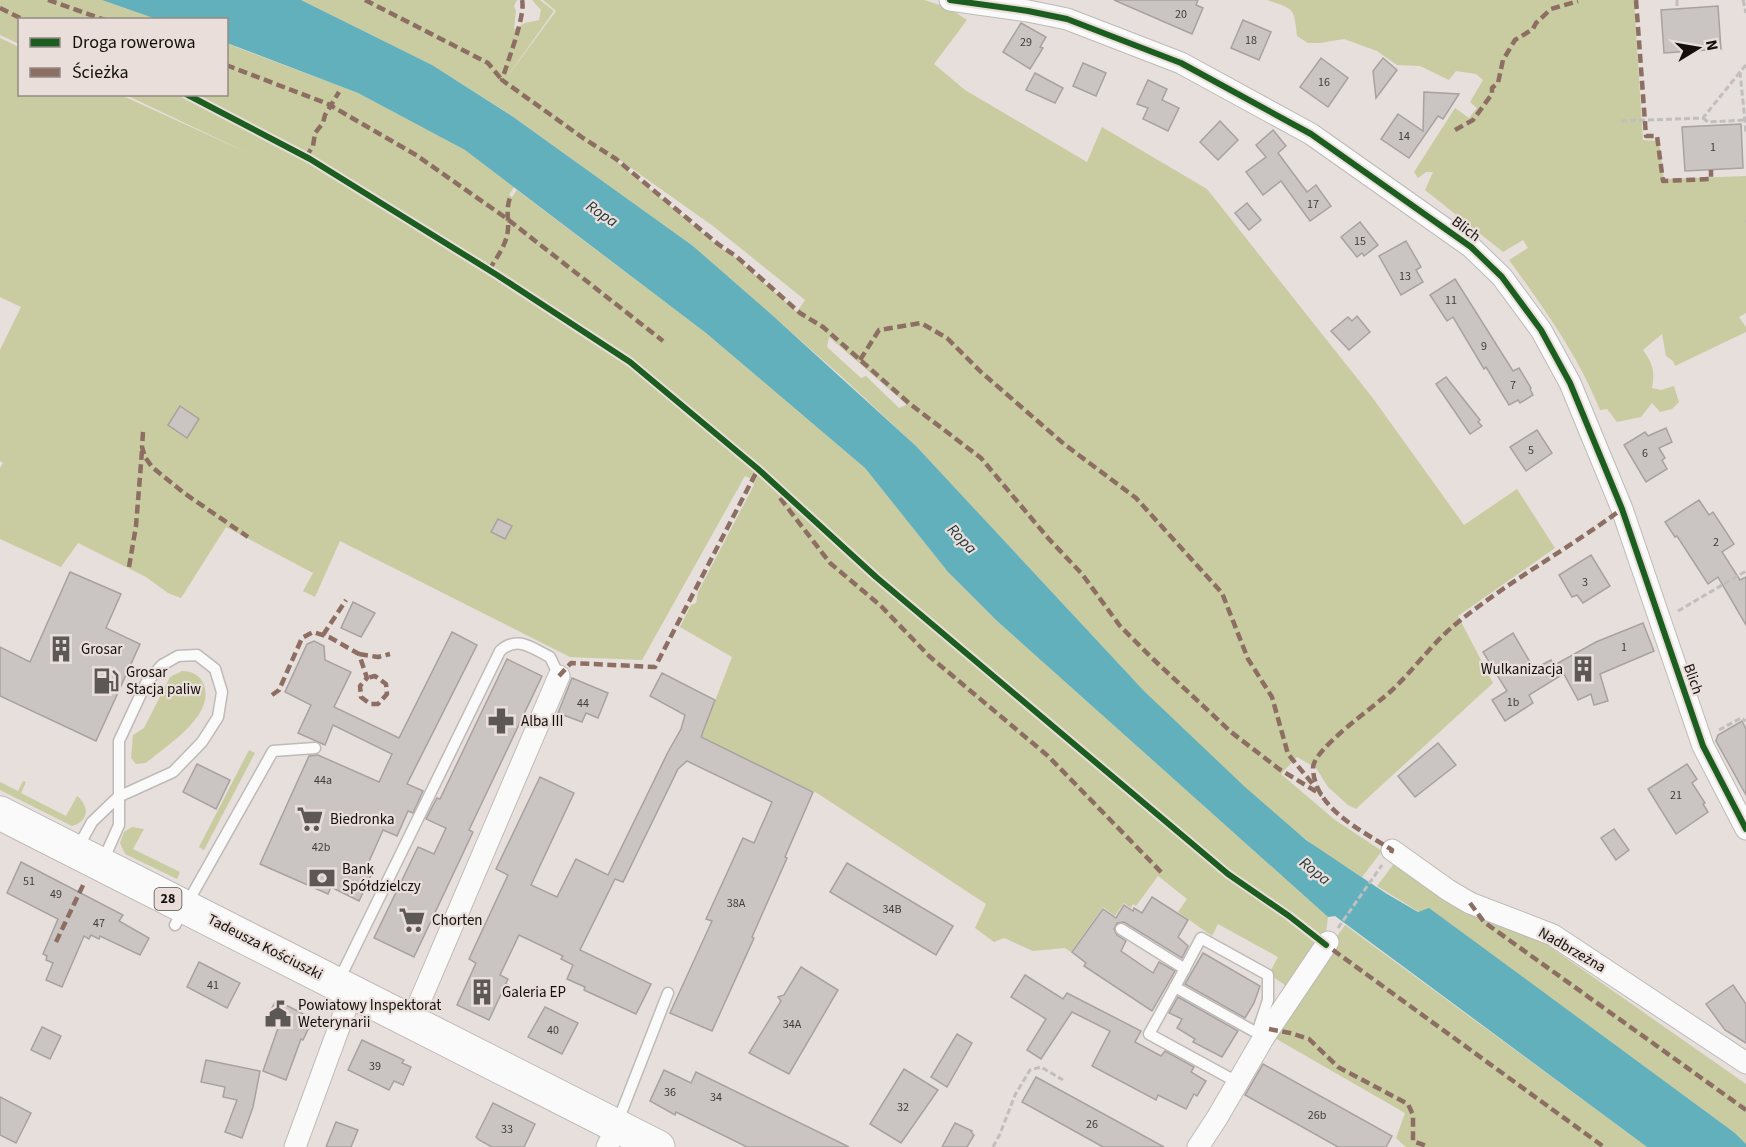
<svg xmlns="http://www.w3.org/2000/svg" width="1746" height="1147" font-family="'Source Sans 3',sans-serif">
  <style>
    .green { fill: #c8cca0; fill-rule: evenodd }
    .water { fill: #62b0bc }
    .building { fill: #cac5c3; stroke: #a7a2a0; stroke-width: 1.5 }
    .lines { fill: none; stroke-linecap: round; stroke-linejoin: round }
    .lane-casing { stroke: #bfbab8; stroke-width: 13 }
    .street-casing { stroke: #bfbab8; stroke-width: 23 }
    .primary-casing { stroke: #bfbab8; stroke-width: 35 }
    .path { stroke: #c0bebe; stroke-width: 3; stroke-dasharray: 6 3; stroke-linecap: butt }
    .lane { stroke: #fbfafa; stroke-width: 10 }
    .street { stroke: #fbfafa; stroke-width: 21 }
    .primary { stroke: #fbfafa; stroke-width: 33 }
    .quiet { stroke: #8d6e63; stroke-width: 4.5; stroke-dasharray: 9 4.5; stroke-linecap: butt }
    .cycleway-casing { stroke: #e9ded9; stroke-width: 10 }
    .cycleway { stroke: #1b5e20; stroke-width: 6 }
    .labels { text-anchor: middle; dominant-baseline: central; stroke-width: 4.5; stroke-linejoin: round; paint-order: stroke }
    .number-label { font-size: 12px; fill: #403c3a }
    .shield { fill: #e9ded9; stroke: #524d4a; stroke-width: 1.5 }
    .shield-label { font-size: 14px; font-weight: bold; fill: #120f0d }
    .street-label { font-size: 15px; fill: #120f0d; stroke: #e9ded9 }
    .poi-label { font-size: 15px; fill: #120f0d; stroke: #e9ded9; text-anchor: start }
    .water-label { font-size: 16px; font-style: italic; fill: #1e363b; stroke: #e9ded9 }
  </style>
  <rect width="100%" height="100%" fill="#e6dfdc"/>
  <g class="green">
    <polygon points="0,0 102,0 156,19 20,20 19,44 0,35"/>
    <path d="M301,0h216l-3,6 2,5 -2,18 11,-6 14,-3 2,-10 -9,-10h8l14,11 -47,66 49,-66 -13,-11h381l25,8 18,12 -33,44 31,26 122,72 15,-35 105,62 165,208 92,128 53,-36 38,59 -97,68 35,67 -134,123 -3,3 -8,-4 -20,-18 -12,-19 -19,-11 -16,17 54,46 47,31 -20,26c-19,-13 -39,-24 -57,-38 -57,-44 -109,-96 -160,-147l-229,-246 -75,-70 -148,-130 -185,-133 -78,-49zM617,158l96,68 92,74 -8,12 -61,-54 -19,-13 -102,-85zM829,337l77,67v1l-7,3 -33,-32 -5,2 -34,-31z"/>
    <path d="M1267,0h367l9,140 16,1 5,38 82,-3v137l-7,4 7,10v5l-71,34 -2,-5 -7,-5 -4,-22 -19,16c10,14 12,21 9,38l9,2 13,-4 5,16 -7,7 -12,3 -8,-9 -11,14 -24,5 -10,-13 -7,1c-22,-55 -56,-102 -91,-150l19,-12 -5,-8 -20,12 -78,-62 8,-18h-7l-8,6 -4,-6 41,-64 14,10 8,-10 -7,-6 13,-22 -7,-6 -20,-3 -7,9 -29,-14 -23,-1 -20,-14 -33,-12 -24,4h-12l-11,-7c-3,-29 -3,-27 -30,-36z"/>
    <polygon points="0,38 19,47 20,94 121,95 250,154 126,95 226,94 227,43 236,47 358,93 465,150 514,187 509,195 512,197 517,190 706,333 865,468 948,572 996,620 1328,917 1326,932 1271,1011 1285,985 1269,974 1278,957 1218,924 1212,936 1178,912 1187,899 1158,876 1136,906 1133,904 1131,908 1124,903 1115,916 1103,907 1071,952 1065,948 1033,951 1004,938 994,942 975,928 986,904 817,793 701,737 732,657 680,627 691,605 696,603 698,592 754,485 752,479 745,476 642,660 570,657 340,541 315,597 303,591 313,573 226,527 181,598 168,593 146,577 78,543 61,567 0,539 0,468 3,463 0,461 0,350 21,307 0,297"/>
    <path d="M182,671c10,0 18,4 22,14 11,31 -38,61 -58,78l-10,1 -5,-6 2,-23 11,-7 26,-51z"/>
    <polygon points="249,750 255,753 204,850 199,847"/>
    <path d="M23,781l3,1 -5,11 45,23 11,-20c13,11 12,25 -5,30l-72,-36v-8l18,9z"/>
    <polygon points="132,827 144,829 133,849 180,872 177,879 125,854 120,843 124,832"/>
    <polygon points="1396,861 1469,912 1546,944 1746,1084 1746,1144 1735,1133 1429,909 1419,912 1377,886"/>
    <polygon points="1345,925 1647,1147 1406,1147 1396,1138 1405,1113 1266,1033"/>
  </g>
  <polygon class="water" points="102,0 301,0 432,65 512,116 693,246 772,315 916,446 1145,692 1245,787 1306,840 1387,894 1418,912 1429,908 1735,1133 1746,1144 1746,1147 1647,1147 1335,916 1328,917 996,620 948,572 865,468 706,333 465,150 358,93 227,43 226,20 156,19"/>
  <g class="building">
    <polygon points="1114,0 1198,0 1196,5 1203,8 1192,34"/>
    <polygon points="1718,6 1721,49 1664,53 1661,10"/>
    <polygon points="1243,20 1271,32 1259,60 1231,48"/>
    <polygon points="1021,23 1046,37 1040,47 1043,48 1030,69 1003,52"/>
    <polygon points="1321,58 1348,78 1328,107 1300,87"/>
    <polygon points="1383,58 1397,70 1376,98 1373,71"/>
    <polygon points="1083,63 1106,73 1096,96 1073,86"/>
    <polygon points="1035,73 1063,88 1055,103 1026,90"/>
    <polygon points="1148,80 1167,89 1162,100 1179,108 1168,131 1143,119 1148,108 1137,104"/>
    <polygon points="1424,92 1459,94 1443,119 1438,116 1409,158 1381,139 1398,114 1423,131"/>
    <polygon points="1220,121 1238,140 1218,160 1200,142"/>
    <polygon points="1741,124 1743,168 1685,171 1682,127"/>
    <polygon points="1273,130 1286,146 1278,153 1307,192 1316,185 1331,206 1310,221 1281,181 1263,195 1246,172 1266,157 1256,145"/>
    <polygon points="1247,203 1261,220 1249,230 1235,213"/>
    <polygon points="1360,222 1378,245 1364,256 1362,253 1357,257 1341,237"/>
    <polygon points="1406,241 1421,267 1416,270 1423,282 1401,295 1379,256"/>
    <polygon points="1455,279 1513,371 1519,368 1531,388 1530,389 1533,395 1520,403 1518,400 1509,405 1486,367 1484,369 1453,317 1447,321 1430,295"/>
    <polygon points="1357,316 1370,332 1349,350 1331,331 1348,317 1352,321"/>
    <polygon points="1446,377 1480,420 1478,422 1482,426 1470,434 1436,384"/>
    <polygon points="180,406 199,419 187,438 168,425"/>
    <polygon points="1666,428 1672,442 1659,448 1665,458 1662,460 1667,469 1646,482 1624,445 1645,432 1648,436"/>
    <polygon points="1537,430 1552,453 1526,471 1510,447"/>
    <polygon points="1699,500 1709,515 1713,512 1734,544 1722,552 1740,580 1746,577 1746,625 1718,577 1708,584 1677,536 1675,537 1665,522"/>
    <polygon points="498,519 512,526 505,539 491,532"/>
    <polygon points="1591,555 1610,586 1583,603 1577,595 1572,597 1559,575"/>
    <polygon points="70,572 121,594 106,628 140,644 96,741 0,696 0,647 30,662"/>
    <polygon points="353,602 375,613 361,637 341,628"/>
    <polygon points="1643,623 1654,651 1600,674 1608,701 1594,705 1591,694 1578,700 1558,663 1596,642"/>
    <polygon points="452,632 477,645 407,784 423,791 413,813 408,811 397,836 383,830 367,866 374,869 359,901 331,887 328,894 260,864 309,756 318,755 379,782 392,754 333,725 325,745 298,733 311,705 285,692 307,644 314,641 324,646 325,660 351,672 334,707 399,738"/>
    <polygon points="1513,633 1534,669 1551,660 1560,676 1529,695 1533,703 1505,721 1492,700 1507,691 1483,652"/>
    <polygon points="507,659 542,676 469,830 473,832 414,957 374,938 418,847 434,854 446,828 426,819 437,798 440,799"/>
    <polygon points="662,673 715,700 701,737 813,792 785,857 787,858 752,937 754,938 712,1031 670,1013 712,921 706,919 743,838 754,843 772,802 687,761 678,769 623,882 615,879 580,950 651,984 636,1014 584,990 585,987 567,979 573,965 561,959 563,956 519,935 500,975 508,979 489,1020 457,1005 476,963 469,959 508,875 496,869 540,777 574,793 531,885 557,897 576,859 608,875 668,752 681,729 685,715 650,696"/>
    <polygon points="572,678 608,693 598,718 586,713 582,722 558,713"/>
    <polygon points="1742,721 1746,729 1746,795 1716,741 1718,735"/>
    <polygon points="1438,743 1456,765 1415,797 1398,776"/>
    <polygon points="197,764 230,780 216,809 183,792"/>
    <polygon points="1687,764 1697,779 1692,783 1705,803 1703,804 1708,812 1676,834 1648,789"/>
    <polygon points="1614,829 1629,850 1616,860 1601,838"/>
    <polygon points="21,862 123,915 119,921 149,938 140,955 100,936 99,939 91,935 89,939 84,936 62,987 46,980 53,963 46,960 47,956 43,954 58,919 7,893"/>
    <polygon points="847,863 953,926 936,955 830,892"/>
    <polygon points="1152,897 1188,920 1178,937 1188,946 1182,958 1124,922 1117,923 1114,929 1117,935 1126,941 1121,951 1153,973 1159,962 1175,971 1152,1011 1084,966 1086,963 1072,952 1103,909 1116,918 1124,905 1133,911 1134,908 1142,913"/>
    <polygon points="1203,953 1260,986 1254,1003 1245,1018 1185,984"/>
    <polygon points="199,962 240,983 227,1008 187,987"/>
    <polygon points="801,967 838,990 789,1074 749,1053 781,1001 778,997 784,995"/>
    <polygon points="1025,975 1063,999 1067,993 1141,1031 1135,1042 1161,1056 1165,1051 1194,1067 1191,1072 1206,1081 1197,1096 1194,1094 1186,1109 1158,1095 1156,1100 1092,1066 1110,1031 1072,1012 1041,1059 1027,1050 1046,1019 1011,997"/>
    <polygon points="1733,985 1746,1004 1746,1043 1725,1030 1706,1004"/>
    <polygon points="1178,997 1238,1031 1222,1057 1193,1042 1195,1039 1177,1028 1182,1019 1169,1013"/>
    <polygon points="276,1000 313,1019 303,1040 301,1039 286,1080 263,1071 278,1028 265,1022"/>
    <polygon points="545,1007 578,1023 562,1054 528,1037"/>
    <polygon points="42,1027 61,1036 50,1059 31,1050"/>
    <polygon points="957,1034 972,1043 947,1087 931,1077"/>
    <polygon points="362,1040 404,1060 402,1063 411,1067 403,1085 394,1081 389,1090 348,1070"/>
    <polygon points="206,1060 260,1071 253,1107 242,1138 225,1132 237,1100 223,1097 225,1087 201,1082"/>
    <polygon points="1263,1064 1392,1136 1386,1147 1338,1147 1245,1095"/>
    <polygon points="904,1069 938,1090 901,1143 870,1124"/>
    <polygon points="664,1070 691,1083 696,1072 849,1147 747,1147 676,1112 675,1115 650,1101"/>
    <polygon points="1036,1077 1164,1147 1103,1147 1022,1102"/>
    <polygon points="0,1097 31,1113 16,1143 0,1135"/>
    <polygon points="493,1103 535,1124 524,1147 492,1147 479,1140 476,1137"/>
    <polygon points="336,1122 358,1130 351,1147 326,1147"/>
    <polygon points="955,1123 972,1131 971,1132 974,1135 967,1147 942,1147"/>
  </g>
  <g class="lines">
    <g class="lane-casing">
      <g id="lane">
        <polyline points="77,849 92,822 118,797 173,772 202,742 218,717 222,692 215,669 197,655 178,656 162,665 146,683 119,741 119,825 102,863"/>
        <polyline points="175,925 273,751 315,748"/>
        <polyline points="1121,929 1185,969"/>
        <path d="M339,980l161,-329c17,-16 32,-3 50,6l9,19"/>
        <polyline points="1175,987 1201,938 1268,975 1268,1000 1257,1033"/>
        <polyline points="1237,1082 1149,1034 1175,987 1264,1037"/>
        <polyline points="618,1121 668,993"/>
      </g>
    </g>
    <g class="street-casing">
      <g id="street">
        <polyline points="950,0 1028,11 1067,19 1181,63 1311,134 1471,247 1502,277 1541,330 1570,383 1622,509 1703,746 1746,829"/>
        <polyline points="1392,850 1448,890 1470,903 1553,935 1746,1063"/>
        <polyline points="411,1022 559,676"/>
        <polyline points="295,1147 352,992"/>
        <polyline points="607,1147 617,1126"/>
        <polyline points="1198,1147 1217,1118 1264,1037 1328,942"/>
      </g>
    </g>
    <g class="primary-casing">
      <polyline id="primary" points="0,813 658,1147"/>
    </g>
    <g class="path">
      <polyline points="1677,0 1677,9"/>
      <polyline points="1743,0 1746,13"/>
      <polyline points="1746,65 1740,72 1746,132"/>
      <polyline points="1703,118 1708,122 1745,120"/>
      <polyline points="1621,121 1703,118 1740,72"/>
      <polyline points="1745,221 1746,221"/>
      <polyline points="1678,611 1746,571"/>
      <polyline points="1719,730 1741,718 1746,721"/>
      <polyline points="1338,928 1382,865"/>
      <polyline points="993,1147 1000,1134 1015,1095 1030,1070 1041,1067 1063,1080"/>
    </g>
    <use href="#lane" class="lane"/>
    <use href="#street" class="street"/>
    <use href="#primary" class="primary"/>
    <g class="quiet">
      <polyline points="48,0 105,20"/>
      <polyline points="365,0 488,63 502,80"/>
      <path d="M522,0c4,15 -15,63 -20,80l81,58 33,21 102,85 19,13 63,56 23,14 87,77 71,54 67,80 34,36 38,52 33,33 78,73 48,37 43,26"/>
      <polyline points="1636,0 1646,136 1657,136 1663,181 1711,179 1711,170"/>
      <polyline points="0,8 24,20"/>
      <polyline points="226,65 328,104 416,155 506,218 663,341"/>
      <polyline points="1455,130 1473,120 1492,94 1492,88 1498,83 1503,60 1515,40 1533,29 1536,23 1551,9 1578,1"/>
      <polyline points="306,157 313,146 315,133 323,123 325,115 339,92"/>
      <path d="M489,270c8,-13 18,-26 19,-41 1,-13 -3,-19 3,-34"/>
      <polyline points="860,360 879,330 921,323 947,338 981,372 1064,444 1136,498 1222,593 1248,659 1272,697 1288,754 1316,788"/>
      <polyline points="143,432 142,447 145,457 152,467 184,493 248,537"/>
      <polyline points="780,498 830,563 881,606 929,656 1048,756 1162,873"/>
      <polyline points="129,567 136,526 142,451"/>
      <polyline points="323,635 346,600"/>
      <polyline points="359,654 378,657 390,654"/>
      <polyline points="559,676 571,663 655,667 758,469 760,472"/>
      <polyline points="272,695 279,690 302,638 313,632 329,637 359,654 367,678 360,686 361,697 370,704 378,704 387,694 386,684 375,676 367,678"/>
      <path d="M1391,853l1,-3c-29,-19 -78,-41 -79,-82 0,-19 61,-61 77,-76 23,-21 42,-49 67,-69 52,-42 111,-74 165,-114"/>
      <polyline points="1470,903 1484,922 1746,1110"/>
      <polyline points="56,942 85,881"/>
      <polyline points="1322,942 1604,1147"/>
      <polyline points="1269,1029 1290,1033 1309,1039 1338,1067 1408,1104 1413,1115 1413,1141 1429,1147"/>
    </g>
    <g class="cycleway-casing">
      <g id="cycleway">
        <polyline points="950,0 1028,11 1067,19 1181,63 1311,134 1471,247 1502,277 1541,330 1570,383 1622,509 1703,746 1746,829"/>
        <polyline points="186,94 310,159 497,275 630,362 758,469 876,577 1228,874 1289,916 1326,945"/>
      </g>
    </g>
    <use href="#cycleway" class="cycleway"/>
  </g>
  <defs>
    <g id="building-bare" transform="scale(2.07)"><path d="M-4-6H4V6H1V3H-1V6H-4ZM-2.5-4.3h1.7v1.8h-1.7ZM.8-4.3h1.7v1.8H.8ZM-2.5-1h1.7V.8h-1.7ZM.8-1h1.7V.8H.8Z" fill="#5c5855" stroke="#e9ded9" stroke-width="2.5" paint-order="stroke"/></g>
    <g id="fuel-bare" transform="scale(2.07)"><path d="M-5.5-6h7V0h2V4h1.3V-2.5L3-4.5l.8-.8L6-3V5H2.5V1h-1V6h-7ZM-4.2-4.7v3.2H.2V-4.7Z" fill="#5c5855" stroke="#e9ded9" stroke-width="2.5" paint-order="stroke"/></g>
    <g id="pharmacy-bare" transform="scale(2.07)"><path d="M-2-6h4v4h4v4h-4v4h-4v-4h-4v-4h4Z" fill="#5c5855" stroke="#e9ded9" stroke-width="2.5" paint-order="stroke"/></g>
    <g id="supermarket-bare" transform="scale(2.07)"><path d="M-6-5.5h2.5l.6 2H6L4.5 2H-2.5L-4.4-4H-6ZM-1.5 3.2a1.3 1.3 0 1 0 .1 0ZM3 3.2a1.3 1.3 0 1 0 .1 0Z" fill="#5c5855" stroke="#e9ded9" stroke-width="2.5" paint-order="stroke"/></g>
    <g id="bank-bare" transform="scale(2.07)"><path d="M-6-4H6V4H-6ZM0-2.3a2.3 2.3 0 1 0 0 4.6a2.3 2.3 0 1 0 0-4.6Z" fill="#5c5855" stroke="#e9ded9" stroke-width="2.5" paint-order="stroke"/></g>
    <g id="civic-bare" transform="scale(2.07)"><path d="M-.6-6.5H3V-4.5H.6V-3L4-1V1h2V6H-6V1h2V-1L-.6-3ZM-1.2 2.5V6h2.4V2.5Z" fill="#5c5855" stroke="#e9ded9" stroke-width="2.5" paint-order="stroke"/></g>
  </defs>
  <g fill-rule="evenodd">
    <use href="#building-bare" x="61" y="649"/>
    <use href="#building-bare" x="1583" y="669"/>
    <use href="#fuel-bare" x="106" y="681"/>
    <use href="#pharmacy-bare" x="501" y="721"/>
    <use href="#supermarket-bare" x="310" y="819"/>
    <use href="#bank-bare" x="322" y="878"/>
    <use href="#supermarket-bare" x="412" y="920"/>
    <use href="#building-bare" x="482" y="992"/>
    <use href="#civic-bare" x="278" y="1014"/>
  </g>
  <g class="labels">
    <g class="number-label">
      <text x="1181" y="14">20</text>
      <text x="1251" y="40">18</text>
      <text x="1026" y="42">29</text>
      <text x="1324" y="82">16</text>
      <text x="1404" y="136">14</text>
      <text x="1713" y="147">1</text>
      <text x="1313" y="204">17</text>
      <text x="1360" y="241">15</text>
      <text x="1405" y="276">13</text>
      <text x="1451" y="300">11</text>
      <text x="1484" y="346">9</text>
      <text x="1513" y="385">7</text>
      <text x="1531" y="450">5</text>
      <text x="1645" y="453">6</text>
      <text x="1716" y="542">2</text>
      <text x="1585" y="582">3</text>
      <text x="1624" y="647">1</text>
      <text x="1513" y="702">1b</text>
      <text x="583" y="703">44</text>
      <text x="323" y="780">44a</text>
      <text x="1676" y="795">21</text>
      <text x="321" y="847">42b</text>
      <text x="29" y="881">51</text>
      <text x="56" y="894">49</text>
      <text x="736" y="903">38A</text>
      <text x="892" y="909">34B</text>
      <text x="99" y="923">47</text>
      <text x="213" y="985">41</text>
      <text x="792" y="1024">34A</text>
      <text x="553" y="1030">40</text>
      <text x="375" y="1066">39</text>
      <text x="670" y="1092">36</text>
      <text x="716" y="1097">34</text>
      <text x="903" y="1107">32</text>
      <text x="1317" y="1115">26b</text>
      <text x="1092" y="1124">26</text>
      <text x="507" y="1129">33</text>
    </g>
    <rect class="shield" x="154.5" y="888" width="27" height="22" rx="4.5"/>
    <g class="shield-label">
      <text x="168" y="899">28</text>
    </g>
    <g class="street-label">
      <text transform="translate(1466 229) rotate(37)">Blich</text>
      <text transform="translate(1693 679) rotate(71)">Blich</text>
      <text transform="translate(265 947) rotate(27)">Tadeusza Kościuszki</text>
      <text transform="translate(1572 950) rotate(30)">Nadbrzeżna</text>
    </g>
    <g class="poi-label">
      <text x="81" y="649">Grosar</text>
      <text x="1563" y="669" text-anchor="end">Wulkanizacja</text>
      <text x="126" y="672">Grosar<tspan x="126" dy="17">Stacja paliw</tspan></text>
      <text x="521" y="721">Alba III</text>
      <text x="330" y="819">Biedronka</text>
      <text x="342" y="869">Bank<tspan x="342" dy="17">Spółdzielczy</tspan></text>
      <text x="432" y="920">Chorten</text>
      <text x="502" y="992">Galeria EP</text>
      <text x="298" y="1005">Powiatowy Inspektorat<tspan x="298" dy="17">Weterynarii</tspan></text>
    </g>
    <g class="water-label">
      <text transform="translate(602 214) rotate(34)">Ropa</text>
      <text transform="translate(962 539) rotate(46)">Ropa</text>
      <text transform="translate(1315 871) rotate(38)">Ropa</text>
    </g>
  </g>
  <rect x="18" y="18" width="210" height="78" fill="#e9ded9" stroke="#938b87" stroke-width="1.5"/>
  <rect x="30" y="38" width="30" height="9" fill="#1b5e20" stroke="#938b87" stroke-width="1.5"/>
  <text x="72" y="48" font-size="18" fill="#120f0d">Droga rowerowa</text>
  <rect x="30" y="68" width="30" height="9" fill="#8d6e63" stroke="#938b87" stroke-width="1.5"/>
  <text x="72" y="78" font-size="18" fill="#120f0d">Ścieżka</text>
  <g transform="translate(1698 48) rotate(79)" stroke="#e9ded9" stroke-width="4.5" paint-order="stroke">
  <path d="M0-4.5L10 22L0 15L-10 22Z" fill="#120f0d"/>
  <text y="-9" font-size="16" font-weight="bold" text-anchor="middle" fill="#120f0d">N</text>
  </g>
</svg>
